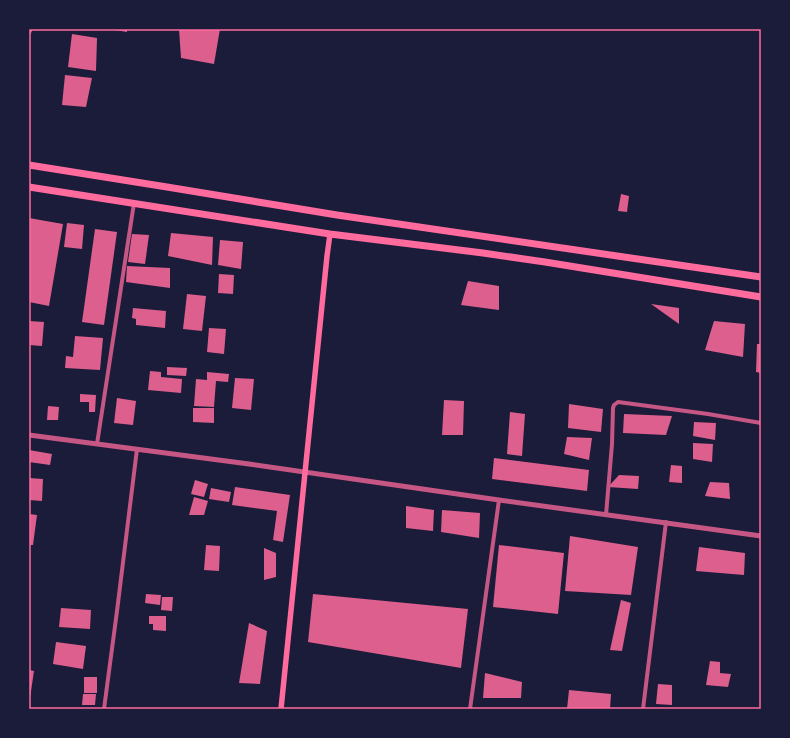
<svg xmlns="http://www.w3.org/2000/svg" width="790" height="738" font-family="'PT Sans Narrow',sans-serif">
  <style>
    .building { fill: #dd5f8e }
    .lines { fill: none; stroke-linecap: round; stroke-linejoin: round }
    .minor { stroke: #c65784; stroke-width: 4 }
    .tertiary { stroke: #c65784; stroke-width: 5 }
    .secondary { stroke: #ff6b9d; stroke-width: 5.5 }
    .trunk { stroke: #ff6b9d; stroke-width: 7 }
    .neatline { fill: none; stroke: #ff6b9d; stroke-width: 1.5 }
  </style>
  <rect width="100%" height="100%" fill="#1b1b3a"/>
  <g class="building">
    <polygon points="29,29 33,29 29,37"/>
    <polygon points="115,29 127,29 127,32 115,30"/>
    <polygon points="179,29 220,29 214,64 181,58"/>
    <polygon points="72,34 97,38 96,71 68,67"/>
    <polygon points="65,75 92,78 86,107 62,105"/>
    <polygon points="621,194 629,196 627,212 618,211"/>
    <polygon points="29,218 63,224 49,306 29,302"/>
    <polygon points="67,223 84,225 82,249 64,247"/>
    <polygon points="95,229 117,232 104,325 82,322"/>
    <polygon points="171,233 213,237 212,265 168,256"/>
    <polygon points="132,234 149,235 145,264 128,262"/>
    <polygon points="220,240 243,242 241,269 218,265"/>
    <polygon points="127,266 170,268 170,288 126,282"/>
    <polygon points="219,274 234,275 233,294 218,293"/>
    <polygon points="468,281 499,286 499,310 461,305"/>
    <polygon points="187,294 206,296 202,331 183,329"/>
    <polygon points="651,304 679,308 679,324"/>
    <polygon points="133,308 166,311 165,328 136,325 136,319 132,318"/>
    <polygon points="29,321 44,322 42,346 29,345"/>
    <polygon points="714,321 745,324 743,357 705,350"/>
    <polygon points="209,328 226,329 224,354 207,352"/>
    <polygon points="75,336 103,338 100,370 65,368 66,356 73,357"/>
    <polygon points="757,344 761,344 761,373 756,372"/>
    <polygon points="167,367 187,368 186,376 167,375"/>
    <polygon points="150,371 161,372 161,377 182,379 181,393 148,390"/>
    <polygon points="207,372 229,374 228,382 216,381 214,407 194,406 196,379 207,380"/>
    <polygon points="235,378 254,379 251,410 232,408"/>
    <polygon points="80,394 96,395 95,412 89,412 89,402 80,402"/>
    <polygon points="117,398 136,401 133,425 114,423"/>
    <polygon points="444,400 464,401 463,435 442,435"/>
    <polygon points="569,404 603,409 601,432 568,428"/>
    <polygon points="48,406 59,407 58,420 47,420"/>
    <polygon points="193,408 214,408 214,423 193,422"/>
    <polygon points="510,412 525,414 522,456 507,454"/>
    <polygon points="624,414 672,416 666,435 623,433"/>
    <polygon points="694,422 716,423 715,440 693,436"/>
    <polygon points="567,437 592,438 589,460 564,454"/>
    <polygon points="693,443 713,444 712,462 693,459"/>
    <polygon points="29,450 52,454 50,465 29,462"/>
    <polygon points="494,458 589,470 587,491 492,479"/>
    <polygon points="671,465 682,466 682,483 669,482"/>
    <polygon points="619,475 639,476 638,489 608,487"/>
    <polygon points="29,478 43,479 42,501 29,500"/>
    <polygon points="195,480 208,484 204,497 191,494"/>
    <polygon points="710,482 729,483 730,499 705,496"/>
    <polygon points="235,487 290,495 283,542 273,540 277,511 232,505"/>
    <polygon points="211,488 231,492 229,502 209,499"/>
    <polygon points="194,497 208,501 204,515 189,515"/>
    <polygon points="406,506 434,510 433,531 406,528"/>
    <polygon points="442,510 480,513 479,538 441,532"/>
    <polygon points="29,514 37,515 33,545 29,545"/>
    <polygon points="570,536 638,547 631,595 565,591"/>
    <polygon points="206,545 220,546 219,571 204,570"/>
    <polygon points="499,545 564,553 558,614 493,607"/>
    <polygon points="699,547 745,553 744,575 696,571"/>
    <polygon points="264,548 276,553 276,577 264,580"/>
    <polygon points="146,594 161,595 160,605 145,603"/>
    <polygon points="313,594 468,609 461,668 308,642"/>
    <polygon points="162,597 173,597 172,611 161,610"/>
    <polygon points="621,600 631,603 622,651 610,650"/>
    <polygon points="61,608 91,610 90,629 59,627"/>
    <polygon points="149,616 166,616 166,631 153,630 153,624 149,624"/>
    <polygon points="249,623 267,631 260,684 239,683"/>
    <polygon points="56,642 86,646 83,669 53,664"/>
    <polygon points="710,661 720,662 720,673 731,674 728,687 706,685"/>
    <polygon points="29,670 34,671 30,698 29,698"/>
    <polygon points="485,673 522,682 521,698 483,698"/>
    <rect x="84" y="677" width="13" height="16"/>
    <polygon points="658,684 672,685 672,705 656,704"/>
    <polygon points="569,690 611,694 610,709 567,709"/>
    <polygon points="83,694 96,694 95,705 82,705"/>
  </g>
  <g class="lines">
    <g class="minor">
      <polyline points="97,444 134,203"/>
      <polyline points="606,515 612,444 613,408 614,405 618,402 708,414 761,423"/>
      <polyline points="104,709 117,611 137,449"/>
      <polyline points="470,709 499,500"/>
      <polyline points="643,709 666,522"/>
    </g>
    <polyline class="tertiary" points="29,435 249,464 499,500 761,536"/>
    <polyline class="secondary" points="281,709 327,256 330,234"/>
    <g class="trunk">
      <polyline points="29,165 167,187 337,215 761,277"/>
      <polyline points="29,187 330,234 483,253 545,262 761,297"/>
    </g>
  </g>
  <rect width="790" height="738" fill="none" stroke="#1b1b3a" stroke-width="60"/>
  <rect x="30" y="30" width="730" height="678" class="neatline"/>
</svg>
